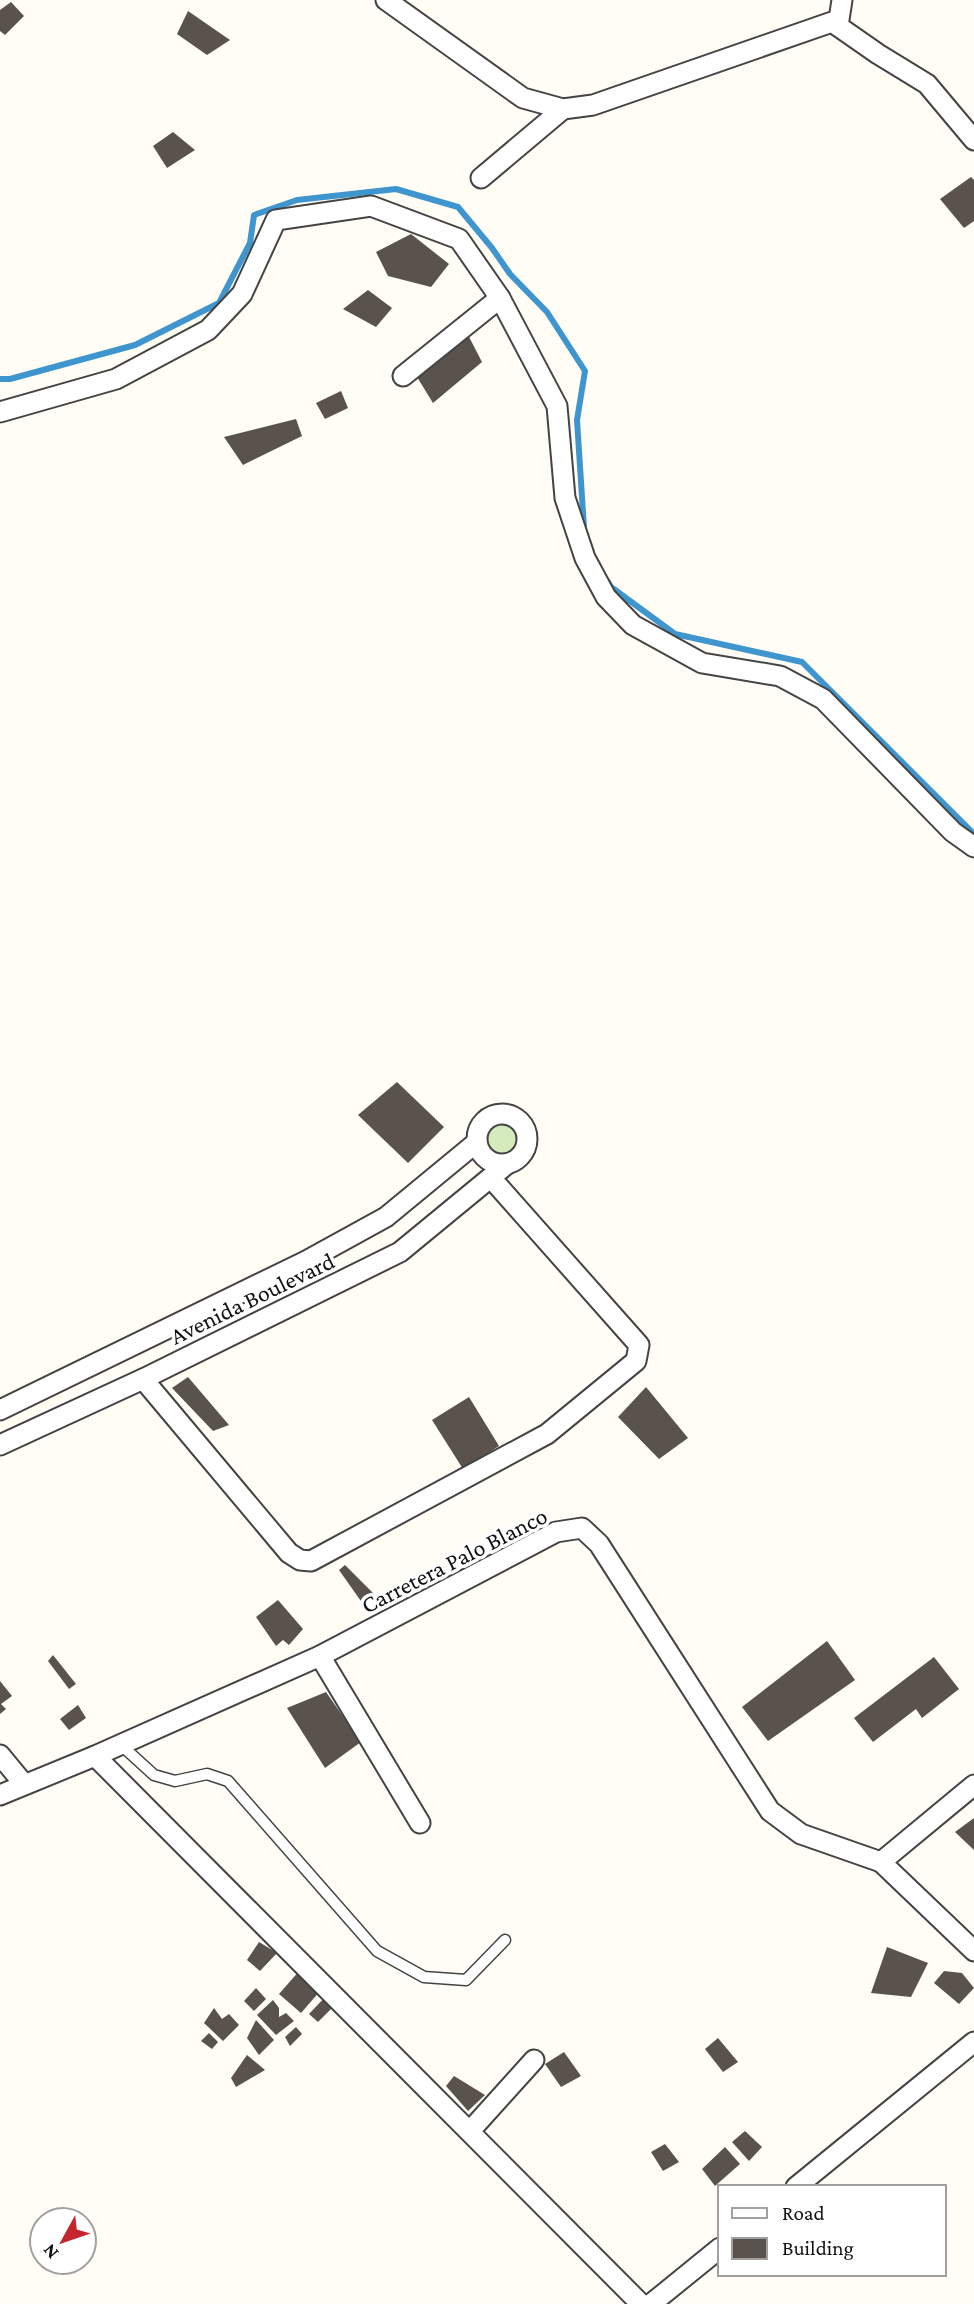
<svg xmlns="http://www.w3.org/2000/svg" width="974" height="2304" font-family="'Crimson Pro',serif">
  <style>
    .green { fill: #d5ebbd }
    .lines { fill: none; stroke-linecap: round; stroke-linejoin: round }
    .stream { stroke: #3f96cf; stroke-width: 6 }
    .building { fill: #5a524d }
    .lane-casing { stroke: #444; stroke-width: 13 }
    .street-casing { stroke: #444; stroke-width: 23 }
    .lane { stroke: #fff; stroke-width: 10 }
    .street { stroke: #fff; stroke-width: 19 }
    .labels { text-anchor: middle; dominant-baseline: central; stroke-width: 7; stroke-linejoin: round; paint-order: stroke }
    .street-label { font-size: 24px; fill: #111; stroke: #fff }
  </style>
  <rect width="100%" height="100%" fill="#fffdf5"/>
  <circle class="green" cx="503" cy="1139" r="20"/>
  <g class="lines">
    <g class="stream">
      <polyline points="0,379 10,379 135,345 219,303 250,243 254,215 297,200 396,189 458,207 492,248 510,274 547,312 585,371 577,420 584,528"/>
      <polyline points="608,582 611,587 675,634 802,662 974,834"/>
    </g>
  </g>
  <g class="building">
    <polygon points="11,2 24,16 5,35 0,31 0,10"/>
    <polygon points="188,11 230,40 207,55 177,34"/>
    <polygon points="173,132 195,150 167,168 153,146"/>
    <polygon points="971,177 974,180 974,221 964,228 940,199"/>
    <polygon points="411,234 449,264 431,287 388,276 376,252"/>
    <polygon points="368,290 392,308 376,327 343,309"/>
    <polygon points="467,333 482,362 433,403 417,377"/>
    <polygon points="341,391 348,408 325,419 316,403"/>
    <polygon points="296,419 302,436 243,465 224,437"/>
    <polygon points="397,1082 444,1127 408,1163 358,1115"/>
    <polygon points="188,1377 229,1425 213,1431 172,1388"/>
    <polygon points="646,1387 688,1438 659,1459 618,1417"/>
    <polygon points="469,1397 499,1446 463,1469 432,1420"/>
    <polygon points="345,1565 375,1595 363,1604 339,1570"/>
    <polygon points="278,1600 303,1629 289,1645 283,1640 276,1646 256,1617"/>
    <polygon points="827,1641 855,1680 768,1741 742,1707"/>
    <polygon points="53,1655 76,1684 69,1689 48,1661"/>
    <polygon points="934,1657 959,1689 922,1718 916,1709 873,1742 854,1718"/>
    <polygon points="0,1681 12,1696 1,1704 6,1709 0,1714"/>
    <polygon points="326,1692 361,1742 325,1768 287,1708"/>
    <polygon points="78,1705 86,1718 69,1730 60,1719"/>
    <polygon points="974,1818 974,1850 955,1832"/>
    <polygon points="259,1942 277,1953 260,1971 247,1960"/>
    <polygon points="887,1947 928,1963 911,1997 871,1993"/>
    <polygon points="300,1970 321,1990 301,2013 279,1994"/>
    <polygon points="944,1971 962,1973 974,1988 959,2004 934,1983"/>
    <polygon points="256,1988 266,1999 254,2011 244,2001"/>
    <polygon points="328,1994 338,2002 318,2022 309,2014"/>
    <polygon points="273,2000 279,2008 279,2017 286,2013 294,2021 276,2035 257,2015"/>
    <polygon points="214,2008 222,2019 229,2014 239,2025 223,2041 204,2023"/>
    <polygon points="256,2020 274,2040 259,2055 247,2038"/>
    <polygon points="296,2027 302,2034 290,2046 285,2037"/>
    <polygon points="209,2033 218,2042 212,2049 201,2041"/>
    <polygon points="718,2038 738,2062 723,2072 705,2049"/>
    <polygon points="564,2052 581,2076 561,2087 545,2064"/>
    <polygon points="247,2055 265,2070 236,2087 231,2078"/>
    <polygon points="454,2076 485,2095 468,2111 446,2086"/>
    <polygon points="745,2131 762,2147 749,2161 732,2142"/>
    <polygon points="665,2144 679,2162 663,2171 651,2152"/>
    <polygon points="725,2147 740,2164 715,2186 702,2169"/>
  </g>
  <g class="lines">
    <g class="lane-casing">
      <polyline id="lane" points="120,1744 154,1775 175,1781 207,1774 228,1781 377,1951 424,1977 466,1980 505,1940"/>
    </g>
    <g class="street-casing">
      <g id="street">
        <polyline points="386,0 523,98 563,109 593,105 832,22 878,54 927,84 974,140"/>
        <polyline points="838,26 842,0"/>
        <polyline points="481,178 563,109"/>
        <polyline points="403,376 500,298"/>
        <polyline points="0,412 116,379 208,330 242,294 276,220 371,206 459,239 500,298 557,406 565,498 585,558 606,597 633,625 702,663 780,676 823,699 953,832 974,847"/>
        <circle cx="502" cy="1139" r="25"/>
        <polyline points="143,1379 289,1553 300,1560 311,1561 547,1434 636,1361 639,1345 491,1178"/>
        <polyline points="0,1410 306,1261 386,1217 477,1142"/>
        <polyline points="0,1445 143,1379 400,1252 507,1164"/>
        <polyline points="320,1656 420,1823"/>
        <polyline points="0,1755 24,1784"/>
        <polyline points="95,1756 641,2304"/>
        <polyline points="0,1795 95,1756 320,1656 556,1532 582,1528 599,1544 770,1811 801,1834 881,1862 974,1951"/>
        <polyline points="881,1862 974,1785"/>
        <polyline points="470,2131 534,2060"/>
        <polyline points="796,2187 974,2042"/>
        <polyline points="651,2304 720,2248"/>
      </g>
    </g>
    <use href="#lane" class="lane"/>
    <use href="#street" class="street"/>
  </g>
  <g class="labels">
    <g class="street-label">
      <text transform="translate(252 1298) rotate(-26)">Avenida Boulevard</text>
      <text transform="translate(454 1560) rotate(-27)">Carretera Palo Blanco</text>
    </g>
  </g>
  <rect x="718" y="2185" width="228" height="91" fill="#ffffff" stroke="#a0a0a0" stroke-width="2"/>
  <rect x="732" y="2208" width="35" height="10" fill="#ffffff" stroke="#a0a0a0" stroke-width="2"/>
  <text x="782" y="2220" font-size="21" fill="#111111">Road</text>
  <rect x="732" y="2238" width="35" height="21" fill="#5a524d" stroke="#a0a0a0" stroke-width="2"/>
  <text x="782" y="2255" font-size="21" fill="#111111">Building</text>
  <g transform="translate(63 2241) rotate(230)"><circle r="33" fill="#ffffff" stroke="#a0a0a0" stroke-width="2"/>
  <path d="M0-5L12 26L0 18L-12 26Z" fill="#c4262e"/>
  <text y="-10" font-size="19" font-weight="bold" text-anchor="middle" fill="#111111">N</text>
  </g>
</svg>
